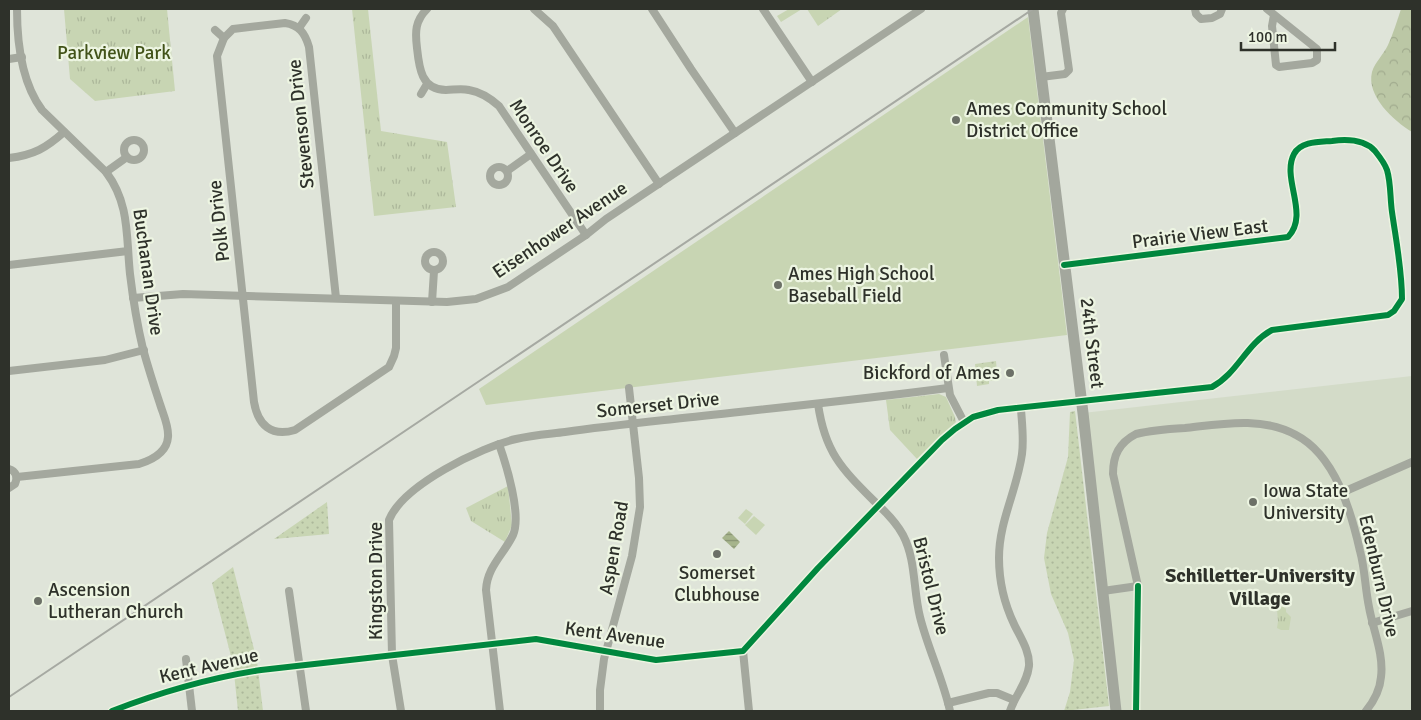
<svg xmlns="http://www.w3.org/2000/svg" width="1421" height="720" font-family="Signika,sans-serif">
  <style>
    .built { fill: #d3dbc8 }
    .grass { fill: url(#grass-dots) }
    .forest { fill: url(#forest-crowns) }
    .park { fill: url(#park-tufts) }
    .pitch { fill: #c8d5b3 }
    .water { fill: url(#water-rules) }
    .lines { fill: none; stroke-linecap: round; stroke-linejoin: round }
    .minor { stroke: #a4a89e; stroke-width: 8 }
    .secondary { stroke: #a3a79d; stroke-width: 11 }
    .rail { stroke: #a6a9a2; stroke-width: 2 }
    .cycleway-casing { stroke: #edf5e2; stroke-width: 9 }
    .cycleway { stroke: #00873e; stroke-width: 6 }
    .poi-dot { fill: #6c7067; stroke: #edf5e2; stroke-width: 2 }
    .labels { text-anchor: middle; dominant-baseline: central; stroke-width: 4.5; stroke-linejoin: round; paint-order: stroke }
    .park-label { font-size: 19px; fill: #425319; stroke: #edf5e2 }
    .poi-label { font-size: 19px; fill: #2e312a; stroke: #edf5e2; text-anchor: start }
    .street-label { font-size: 19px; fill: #2e312a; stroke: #edf5e2 }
    .neighbourhood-label { font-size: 20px; font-weight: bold; fill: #2e312a; stroke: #edf5e2 }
  </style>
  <defs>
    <pattern id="grass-dots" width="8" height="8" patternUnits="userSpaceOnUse" patternTransform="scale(1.25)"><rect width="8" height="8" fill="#c8d5b3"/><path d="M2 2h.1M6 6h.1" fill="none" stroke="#acb79a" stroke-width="1.8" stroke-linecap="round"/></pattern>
    <pattern id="forest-crowns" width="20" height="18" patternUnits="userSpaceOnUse" patternTransform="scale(1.25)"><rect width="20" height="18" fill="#bbc7a5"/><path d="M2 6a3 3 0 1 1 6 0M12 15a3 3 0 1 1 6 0" fill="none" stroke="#a1ab8e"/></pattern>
    <pattern id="park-tufts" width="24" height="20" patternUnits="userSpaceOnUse" patternTransform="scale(1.25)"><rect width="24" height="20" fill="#c8d5b3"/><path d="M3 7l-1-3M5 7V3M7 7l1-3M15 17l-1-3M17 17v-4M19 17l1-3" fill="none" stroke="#acb79a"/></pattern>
    <pattern id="water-rules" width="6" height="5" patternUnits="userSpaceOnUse" patternTransform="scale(1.25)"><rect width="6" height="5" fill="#a6b48c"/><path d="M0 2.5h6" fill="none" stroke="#889373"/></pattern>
  </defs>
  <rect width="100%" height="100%" fill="#dfe4d9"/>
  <polygon class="built" points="1412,376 1412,711 1116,711 1083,413"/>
  <g class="grass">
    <polygon points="996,361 997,373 995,374 996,380 989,381 989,384 977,386 975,364"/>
    <polygon points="1075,411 1109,706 1064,711 1070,692 1074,660 1068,633 1051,594 1044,558 1047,533 1068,457 1070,412"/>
    <polygon points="327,502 329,534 274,539"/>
    <polygon points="233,567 257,661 263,711 238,711 233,664 212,583"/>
  </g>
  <path class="forest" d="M1401,9h11v123c-18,-11 -46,-36 -40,-60 3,-10 12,-18 16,-27 5,-11 9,-24 13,-36z"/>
  <g class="park">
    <polygon points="64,9 167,9 175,91 95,101 70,79"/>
    <polygon points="352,9 368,9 381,131 447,142 456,207 374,216"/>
    <polygon points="789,9 802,9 781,22 777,16"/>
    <polygon points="807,9 842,9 818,26"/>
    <polygon points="939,394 946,397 955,417 956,422 917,459 890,430 886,400"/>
    <polygon points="508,486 512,525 505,542 471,521 466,508"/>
    <polygon points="1283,606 1286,609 1286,612 1291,617 1289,630 1281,630 1277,628 1278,621 1277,610 1279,607"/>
  </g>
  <g class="pitch">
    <polygon points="1028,17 1067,335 486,405 479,389"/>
    <polygon points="746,509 753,514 745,524 738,518"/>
    <polygon points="754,516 765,525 756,535 745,525"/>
  </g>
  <polygon class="water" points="729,531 740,542 734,549 722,538"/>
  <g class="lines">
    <g class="minor">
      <path d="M427,9c-12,12 -12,23 -10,39 2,19 4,42 29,42 7,0 15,-2 23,0 12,2 21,8 30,16l87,129"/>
      <polyline points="534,9 553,26 659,184"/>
      <polyline points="652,9 691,69 735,133"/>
      <polyline points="763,9 812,82"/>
      <polyline points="1195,9 1196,14 1201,19 1212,18 1220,14 1222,9"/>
      <polyline points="1267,9 1317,49 1317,60 1312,63 1279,67 1276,65 1272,26 1274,15"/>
      <polyline points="299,28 306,18"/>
      <polyline points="215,30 224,38"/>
      <polyline points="9,59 22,57"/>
      <polyline points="1041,77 1065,74 1069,70 1061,13 1063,9"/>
      <polyline points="421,94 427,84"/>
      <circle cx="134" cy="150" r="10"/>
      <path d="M9,158c25,-3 37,-10 55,-26"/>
      <circle cx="499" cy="176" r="9"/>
      <polyline points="507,171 531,154"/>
      <polyline points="106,172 127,157"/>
      <circle cx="434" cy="261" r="9"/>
      <polyline points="9,265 128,251"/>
      <polyline points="133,298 183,294 447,302 476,299 508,287 586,235 606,219 921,9"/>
      <path d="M336,298l-27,-251c-4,-14 -10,-22 -24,-24l-52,6 -9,9 -7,18 37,346c4,23 17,35 41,28l94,-63 5,-11 2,-8v-47"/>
      <polyline points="432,302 434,271"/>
      <polyline points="944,355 950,395 964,422"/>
      <polyline points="9,371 105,360 144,350"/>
      <path d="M818,404c7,49 24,65 58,99 11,10 20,19 27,32 13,25 10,54 17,82 8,32 23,62 30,94"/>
      <path d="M499,444c7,20 23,71 14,91 -9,19 -26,32 -27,55l14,121"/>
      <path d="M9,469c7,2 9,8 6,15l-6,4"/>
      <path d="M17,477l122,-13c13,-4 28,-12 29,-27 1,-11 -5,-23 -8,-33 -6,-18 -12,-37 -17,-55 -6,-25 -10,-50 -13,-75 -4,-38 0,-70 -24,-102l-64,-62c-20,-27 -25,-68 -25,-101"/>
      <polyline points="1341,493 1412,462"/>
      <polyline points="289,591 306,711"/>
      <polyline points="1103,591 1138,586"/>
      <polyline points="1372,623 1412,611"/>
      <polyline points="743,651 749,711"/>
      <polyline points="186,659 192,711"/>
      <polyline points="948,703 989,693 997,693 1014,700"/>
      <path d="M112,711c49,-19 97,-33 149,-41l275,-31 120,21 87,-9 75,-83 124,-128 13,-11 18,-12 25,-7 214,-23c26,-14 34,-43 60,-57l116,-15 6,-4 8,-12c0,-29 -6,-59 -10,-87 -2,-13 -1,-29 -5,-42 -2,-6 -8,-14 -12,-19 -11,-12 -28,-12 -43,-10 -12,1 -31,0 -38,13 -13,25 16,60 -6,83l-224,28"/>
      <path d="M401,711l-9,-56 -3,-135c14,-35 92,-73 127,-81 16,-4 33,-5 49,-7 36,-5 73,-9 109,-13 91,-10 183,-19 274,-31"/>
      <polyline points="600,711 600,690 604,659 632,556 640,507 639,478 629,388"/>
      <path d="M1010,711c5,-16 17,-27 19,-45 1,-15 -9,-29 -15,-42 -10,-21 -15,-43 -15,-66 0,-37 18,-68 23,-104 2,-15 0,-30 -1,-45"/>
      <path d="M1136,711l2,-125 -25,-112c0,-19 6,-31 23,-40 16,-4 32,-5 49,-6 36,-4 77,-12 111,7 39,20 55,76 64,116 5,18 5,37 9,56 4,23 15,47 12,70 -1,13 -7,24 -15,34"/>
    </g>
    <polyline class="secondary" points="1033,9 1083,413 1116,711"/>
    <polyline class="rail" points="9,697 1033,9"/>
    <g class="cycleway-casing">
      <g id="cycleway">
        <path d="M112,711c49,-19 97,-33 149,-41l275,-31 120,21 87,-9 75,-83 124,-128 13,-11 18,-12 25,-7 214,-23c26,-14 34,-43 60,-57l116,-15 6,-4 8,-12c0,-29 -6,-59 -10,-87 -2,-13 -1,-29 -5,-42 -2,-6 -8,-14 -12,-19 -11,-12 -28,-12 -43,-10 -12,1 -31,0 -38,13 -13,25 16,60 -6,83l-224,28"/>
        <polyline points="1136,711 1138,586"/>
      </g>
    </g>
    <use href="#cycleway" class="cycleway"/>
  </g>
  <g class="poi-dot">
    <circle cx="956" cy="120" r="5"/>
    <circle cx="778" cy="285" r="5"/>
    <circle cx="1010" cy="373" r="5"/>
    <circle cx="1253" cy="502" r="5"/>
    <circle cx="717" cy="554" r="5"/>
    <circle cx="38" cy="601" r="5"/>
  </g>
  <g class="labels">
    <g class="park-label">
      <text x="114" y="53">Parkview Park</text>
    </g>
    <g class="poi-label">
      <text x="966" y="109">Ames Community School<tspan x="966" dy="22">District Office</tspan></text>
      <text x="788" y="274">Ames High School<tspan x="788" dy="22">Baseball Field</tspan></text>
      <text x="1000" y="373" text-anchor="end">Bickford of Ames</text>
      <text x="1263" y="491">Iowa State<tspan x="1263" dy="22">University</tspan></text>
      <text x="717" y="573" text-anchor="middle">Somerset<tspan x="717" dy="22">Clubhouse</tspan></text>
      <text x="48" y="590">Ascension<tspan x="48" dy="22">Lutheran Church</tspan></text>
    </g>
    <g class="street-label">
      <text transform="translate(301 124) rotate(-96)">Stevenson Drive</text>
      <text transform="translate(544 146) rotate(56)">Monroe Drive</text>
      <text transform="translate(219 221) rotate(-96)">Polk Drive</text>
      <text transform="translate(560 230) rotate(-34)">Eisenhower Avenue</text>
      <text transform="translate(1200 234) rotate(-7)">Prairie View East</text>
      <text transform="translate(148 272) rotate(82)">Buchanan Drive</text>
      <text transform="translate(1092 343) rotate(83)">24th Street</text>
      <text transform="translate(658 405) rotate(-6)">Somerset Drive</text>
      <text transform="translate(614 548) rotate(-80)">Aspen Road</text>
      <text transform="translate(1379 576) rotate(77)">Edenburn Drive</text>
      <text transform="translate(376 581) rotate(-90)">Kingston Drive</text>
      <text transform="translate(931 586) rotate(76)">Bristol Drive</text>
      <text transform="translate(615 635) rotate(8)">Kent Avenue</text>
      <text transform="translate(209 666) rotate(-13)">Kent Avenue</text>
    </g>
    <g class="neighbourhood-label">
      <text x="1260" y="575">Schilletter-University<tspan x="1260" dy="23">Village</tspan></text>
    </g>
  </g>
  <rect width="1421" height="720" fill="none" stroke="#2e312a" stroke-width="20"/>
  <path d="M1241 42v8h94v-8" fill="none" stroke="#2e312a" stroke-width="2.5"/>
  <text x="1248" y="42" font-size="15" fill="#2e312a" stroke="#edf5e2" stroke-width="4" paint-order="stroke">100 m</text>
</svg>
